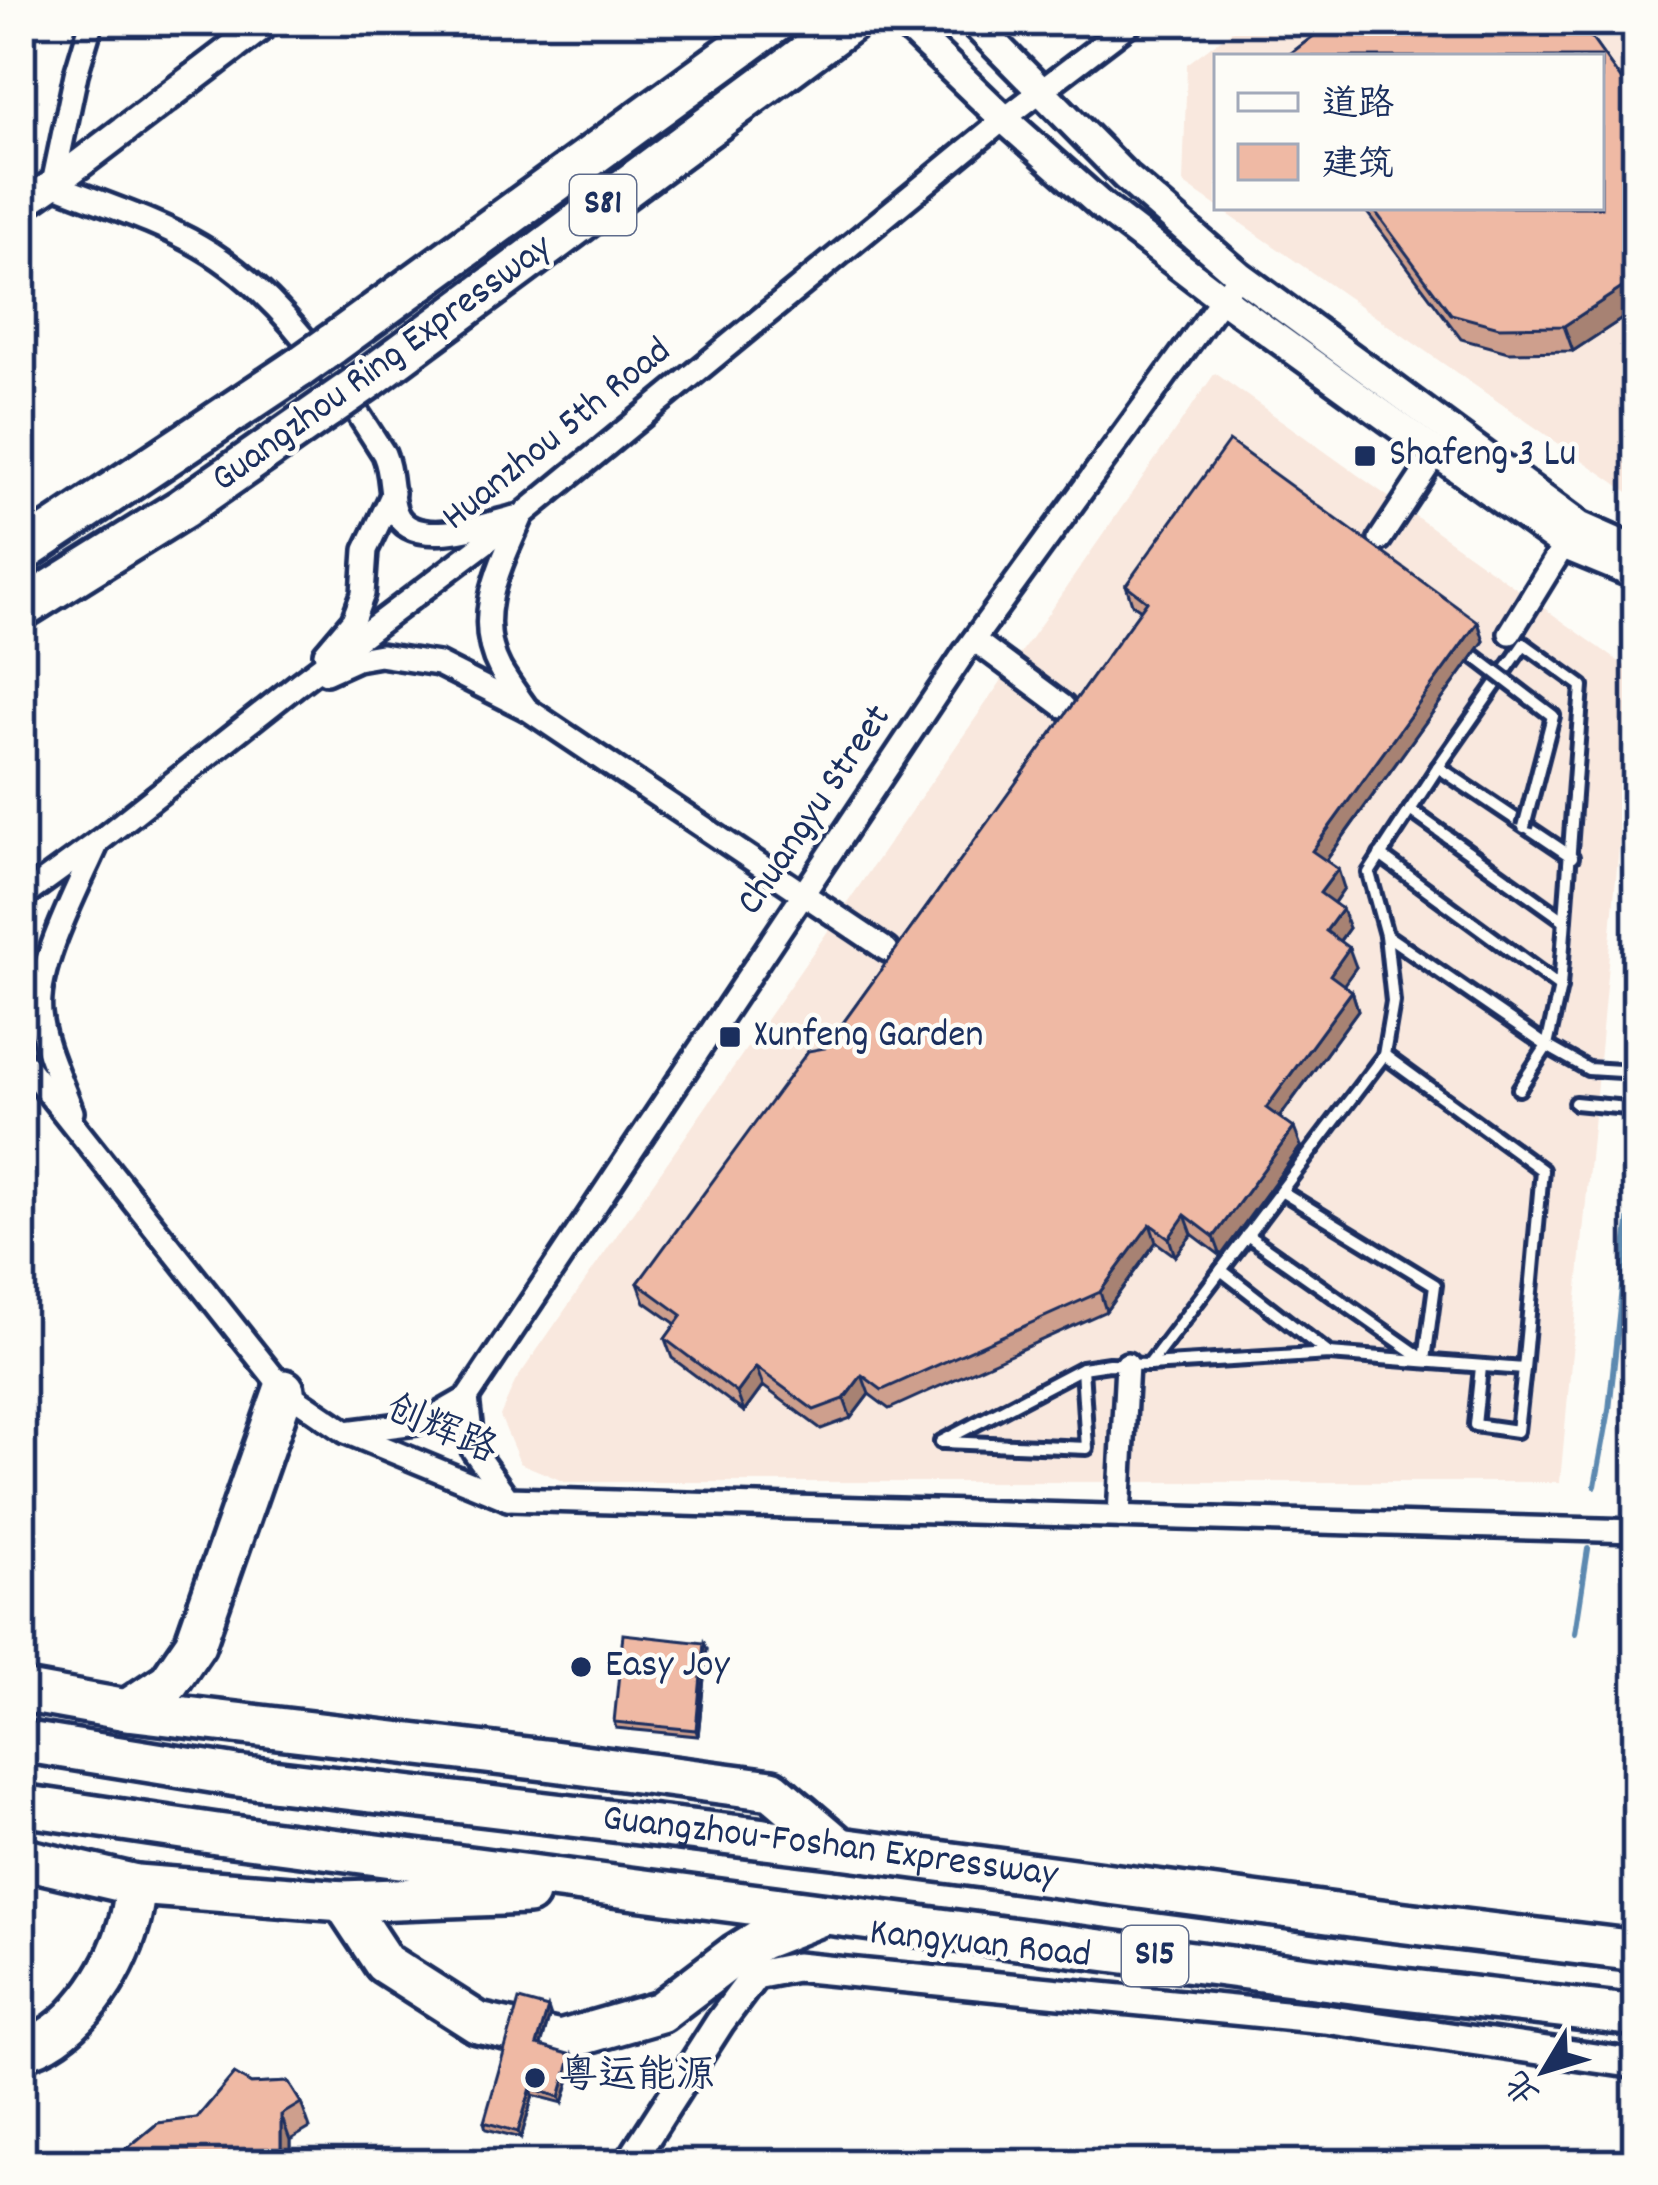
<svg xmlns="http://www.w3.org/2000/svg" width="1658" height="2185" font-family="Dekko,'LXGW WenKai TC',sans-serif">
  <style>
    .built { fill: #f9e8de; fill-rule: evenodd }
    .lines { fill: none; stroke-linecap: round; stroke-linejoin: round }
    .stream { stroke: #5c89b0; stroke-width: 6 }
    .service-casing { stroke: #1b2f5e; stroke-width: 20 }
    .minor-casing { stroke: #1b2f5e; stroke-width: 30 }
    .tertiary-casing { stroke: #1b2f5e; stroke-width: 36 }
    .motorway-casing { stroke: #1b2f5e; stroke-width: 48 }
    .service { stroke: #fdfcf7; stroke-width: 10 }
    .minor { stroke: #fdfcf7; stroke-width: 21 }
    .tertiary { stroke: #fdfcf7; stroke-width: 27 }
    .motorway { stroke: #fdfcf7; stroke-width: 39 }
    .service-bridge-casing { stroke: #1b2f5e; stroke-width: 20; stroke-linecap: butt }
    .motorway-bridge-casing { stroke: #1b2f5e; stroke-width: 48; stroke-linecap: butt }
    .service-bridge { stroke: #fdfcf7; stroke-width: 10 }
    .motorway-bridge { stroke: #fdfcf7; stroke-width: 39 }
    .wall { fill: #ce9f8d; stroke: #1b2f5e; stroke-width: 3 }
    .shaded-wall { fill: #a78273; stroke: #1b2f5e; stroke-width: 3 }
    .building { fill: #efb9a4; stroke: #1b2f5e; stroke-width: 3 }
    .poi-dot { fill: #1b2f5e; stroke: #fdfcf7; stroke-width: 4.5 }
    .labels { text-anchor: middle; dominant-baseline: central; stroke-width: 9; stroke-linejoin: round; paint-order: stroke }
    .shield { fill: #fdfcf7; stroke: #5f6c8c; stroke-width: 3 }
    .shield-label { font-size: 36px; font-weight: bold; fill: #1b2f5e }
    .street-label { font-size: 39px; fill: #1b2f5e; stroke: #fdfcf7 }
    .poi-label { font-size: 39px; fill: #1b2f5e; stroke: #fdfcf7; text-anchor: start }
  </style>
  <rect width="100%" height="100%" fill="#fdfcf7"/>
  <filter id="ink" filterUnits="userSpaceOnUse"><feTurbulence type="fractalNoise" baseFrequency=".00833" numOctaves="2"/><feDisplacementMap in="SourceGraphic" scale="24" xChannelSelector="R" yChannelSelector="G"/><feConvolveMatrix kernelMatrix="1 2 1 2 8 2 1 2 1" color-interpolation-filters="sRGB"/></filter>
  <g filter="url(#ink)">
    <g class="built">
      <path d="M1245,21h392v477l-454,-315 4,-119zM1217,57h384v150h-384z"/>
      <polygon points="1215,373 1635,673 1560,1482 565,1482 520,1463 500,1416 515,1382"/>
    </g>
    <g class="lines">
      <g class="stream">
        <polyline points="1595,1486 1609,1410 1637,1147"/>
        <polyline points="1575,1633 1588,1549"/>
      </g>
      <g class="service-casing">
        <g id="service">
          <polyline points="1438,767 1572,857"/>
          <polyline points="1410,810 1564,920"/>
          <polyline points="1380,855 1560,987"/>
          <polyline points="1519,1089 1547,1046 1560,987 1582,686 1524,644 1438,767 1369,873 1386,935 1547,1046 1588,1069 1637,1072"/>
          <polyline points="1575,1103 1637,1109"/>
          <polyline points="1247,1235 1425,1360 1435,1285 1281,1191"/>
          <polyline points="1221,1270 1329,1354"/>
          <polyline points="1149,1365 1384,1055 1393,1002 1386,935"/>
          <polyline points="1481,1367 1475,1425 1517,1431 1524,1369"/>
          <polyline points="941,1442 1082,1368 1109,1364 1149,1365 1329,1354 1524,1369 1542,1170 1384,1055"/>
          <polyline points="944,1442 1087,1448 1082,1368"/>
        </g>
      </g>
      <g class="minor-casing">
        <g id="minor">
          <path d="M92,21l-16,53 -23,110c49,20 102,36 147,62 81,47 135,131 184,208 9,21 5,40 12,58 15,39 90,12 119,5"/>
          <path d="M522,516c-21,48 -50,101 -22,153 8,14 18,27 27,40"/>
          <polyline points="1380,539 1436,454"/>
          <polyline points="1510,633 1564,545"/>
          <polyline points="974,640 1063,706"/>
          <polyline points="325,653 353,620 363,594 366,550 393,493"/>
          <polyline points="326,673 357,659 380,655 438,664 527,709 887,950"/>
          <polyline points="21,898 98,842 298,684 522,515 1004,119 1133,21"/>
          <polyline points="21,1059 284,1390 346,1432 508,1499 1637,1531"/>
          <path d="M72,1112c-11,-32 -29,-65 -32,-99 -5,-46 39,-127 58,-171"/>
          <polyline points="467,1398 473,1450 508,1499"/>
          <polyline points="346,1432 416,1423 434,1417 467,1398 964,653 1239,275"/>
          <polyline points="1119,1516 1127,1364"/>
        </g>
      </g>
      <g class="tertiary-casing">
        <g id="tertiary">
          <polyline points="902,21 1004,119 1103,207 1223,299 1564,545 1637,575"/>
          <polyline points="972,21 1125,176 1239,275 1580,526 1637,551"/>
          <polyline points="21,206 53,184 268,21"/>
          <polyline points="629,2164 720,2022 755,1975 796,1967 1325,2019 1637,2064"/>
        </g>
      </g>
      <g class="motorway-casing">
        <g id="motorway">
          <polyline points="331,345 777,21"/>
          <polyline points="368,379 851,21"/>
          <polyline points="21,553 300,367"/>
          <polyline points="21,609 183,508 328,407"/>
          <polyline points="21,1691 127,1710 553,1761 772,1790 840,1848"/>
          <polyline points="127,1710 169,1682 195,1644 284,1390"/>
          <path id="s1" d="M21,1741l216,35 603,72 533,71 264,32"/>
          <polyline points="21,1805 217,1834 1360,1984 1637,2016"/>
          <polyline points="21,1858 136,1885 343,1901 528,1894"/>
          <polyline points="343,1901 384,1963 478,2023 560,2041 660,2012 735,1955 761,1939 822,1915"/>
          <path d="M21,2050c54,-14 94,-77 108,-127 4,-12 5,-26 7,-38"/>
        </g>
      </g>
      <use href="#service" class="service"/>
      <use href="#minor" class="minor"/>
      <use href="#tertiary" class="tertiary"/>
      <use href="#motorway" class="motorway"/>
      <g class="service-bridge-casing">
        <polyline id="service-bridge" points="1465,649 1553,716 1524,827"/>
      </g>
      <g class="motorway-bridge-casing">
        <g id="motorway-bridge">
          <polyline points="300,367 331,345"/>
          <polyline points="328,407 368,379"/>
        </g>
      </g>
      <use href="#service-bridge" class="service-bridge"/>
      <use href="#motorway-bridge" class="motorway-bridge"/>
    </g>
    <g class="wall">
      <polygon points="1333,21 1579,21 1637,102 1637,309 1573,351 1508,352 1461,339 1363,207 1601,207 1601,57 1286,57"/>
      <polygon points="1126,585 1478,622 1484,641 1326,861 1344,888 1334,903 1349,928 1340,941 1356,967 1343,985 1352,991 1358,1010 1280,1117 1301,1146 1221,1256 1192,1234 1175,1256 1156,1242 1106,1311 889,1409 869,1394 851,1418 821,1429 763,1386 744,1412 672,1358 665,1339 676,1324 645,1302 638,1283 825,1048 1141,610 1132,604"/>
      <polygon points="704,1643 707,1649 698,1736 616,1728 614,1722"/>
      <polygon points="550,2014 541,2046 575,2062 563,2103 533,2095 521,2138 486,2129 484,2122"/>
      <polygon points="234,2074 251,2084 288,2082 301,2103 310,2128 290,2140 290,2153 317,2159 319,2164 114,2164 114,2159 158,2123 197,2118"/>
    </g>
    <g class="shaded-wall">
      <polygon points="1637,278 1637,309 1573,351 1564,326"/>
      <polygon points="1478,622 1484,641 1319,870 1312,851"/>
      <polygon points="1338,869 1344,888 1327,912 1320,893"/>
      <polygon points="1342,909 1349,928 1333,950 1326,931"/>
      <polygon points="1349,948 1356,967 1337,994 1330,975"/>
      <polygon points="1352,991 1358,1010 1273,1126 1266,1108"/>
      <polygon points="1294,1128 1301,1146 1221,1256 1214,1237"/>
      <polygon points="1185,1215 1192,1234 1175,1256 1169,1238"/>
      <polygon points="1150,1224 1156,1242 1106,1311 1100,1292"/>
      <polygon points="756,1367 763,1386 744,1412 737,1393"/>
      <polygon points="862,1375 869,1394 851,1418 844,1399"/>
      <polygon points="704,1643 707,1649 698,1736 696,1730"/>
      <polygon points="548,2008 550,2014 539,2051 537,2045"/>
      <polygon points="572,2055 575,2062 563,2103 560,2097"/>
      <polygon points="531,2088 533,2095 521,2138 518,2132"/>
      <polygon points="281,2115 290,2140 290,2164 281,2152"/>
    </g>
    <g class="building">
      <polygon points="1333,21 1579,21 1637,102 1637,278 1564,326 1499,327 1451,314 1372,207 1601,207 1601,57 1286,57"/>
      <polygon points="1229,441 1478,622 1312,851 1338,869 1320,893 1342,909 1326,931 1349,948 1330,975 1352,991 1266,1108 1294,1128 1214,1237 1185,1215 1169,1238 1150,1224 1100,1292 882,1390 862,1375 844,1399 814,1410 756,1367 737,1393 665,1339 682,1315 638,1283 808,1051 825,1048 1147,601 1126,585"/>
      <polygon points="623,1634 704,1643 696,1730 614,1722"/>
      <polygon points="519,2000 548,2008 537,2045 572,2055 560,2097 531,2088 518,2132 484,2122"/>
      <polygon points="234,2074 251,2084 288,2082 301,2103 281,2115 281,2152 317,2159 317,2164 114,2164 114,2159 158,2123 197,2118"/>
    </g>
  </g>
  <g class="poi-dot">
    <rect x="1353" y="444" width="24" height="24" rx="6"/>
    <rect x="718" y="1025" width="24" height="24" rx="6"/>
    <circle cx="581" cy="1667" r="12"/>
    <circle cx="535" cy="2078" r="12"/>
  </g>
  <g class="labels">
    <g class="shield">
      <rect x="570" y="175" width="66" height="60" rx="9"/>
      <rect x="1122" y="1926" width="66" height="60" rx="9"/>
    </g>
    <g class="shield-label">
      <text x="603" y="205">S81</text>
      <text x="1155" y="1956">S15</text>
    </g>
    <g class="street-label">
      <text transform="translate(383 365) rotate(-36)">Guangzhou Ring Expressway</text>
      <text transform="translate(558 436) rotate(-39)">Huanzhou 5th Road</text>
      <text transform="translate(816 811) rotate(-56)">Chuangyu Street</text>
      <text transform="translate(440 1432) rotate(23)">创辉路</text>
      <text stroke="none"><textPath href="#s1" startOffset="816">Guangzhou-Foshan Expressway</textPath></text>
      <text transform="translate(980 1946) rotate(6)">Kangyuan Road</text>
    </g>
    <g class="poi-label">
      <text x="1389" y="456">Shafeng 3 Lu</text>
      <text x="754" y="1037">Xunfeng Garden</text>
      <text x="605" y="1667">Easy Joy</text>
      <text x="559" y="2078">粤运能源</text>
    </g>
  </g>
  <rect width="1658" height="2185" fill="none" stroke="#fdfcf7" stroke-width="72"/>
  <rect x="36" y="36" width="1586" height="2113" fill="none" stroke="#1b2f5e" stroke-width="4.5" filter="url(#ink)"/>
  <rect x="1214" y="54" width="390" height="156" fill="#fdfcf7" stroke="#a3aaba" stroke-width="3"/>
  <rect x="1238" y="93" width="60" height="18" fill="#fdfcf7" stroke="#a3aaba" stroke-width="3"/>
  <text x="1322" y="114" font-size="36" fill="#1b2f5e">道路</text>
  <rect x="1238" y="144" width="60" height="36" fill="#efb9a4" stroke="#a3aaba" stroke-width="3"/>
  <text x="1322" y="174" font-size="36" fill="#1b2f5e">建筑</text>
  <g transform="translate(1544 2071) rotate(232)" stroke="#fdfcf7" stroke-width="9" paint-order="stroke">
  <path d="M0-9L21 45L0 30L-21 45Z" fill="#1b2f5e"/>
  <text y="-18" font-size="33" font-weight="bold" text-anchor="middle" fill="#1b2f5e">北</text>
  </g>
</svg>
